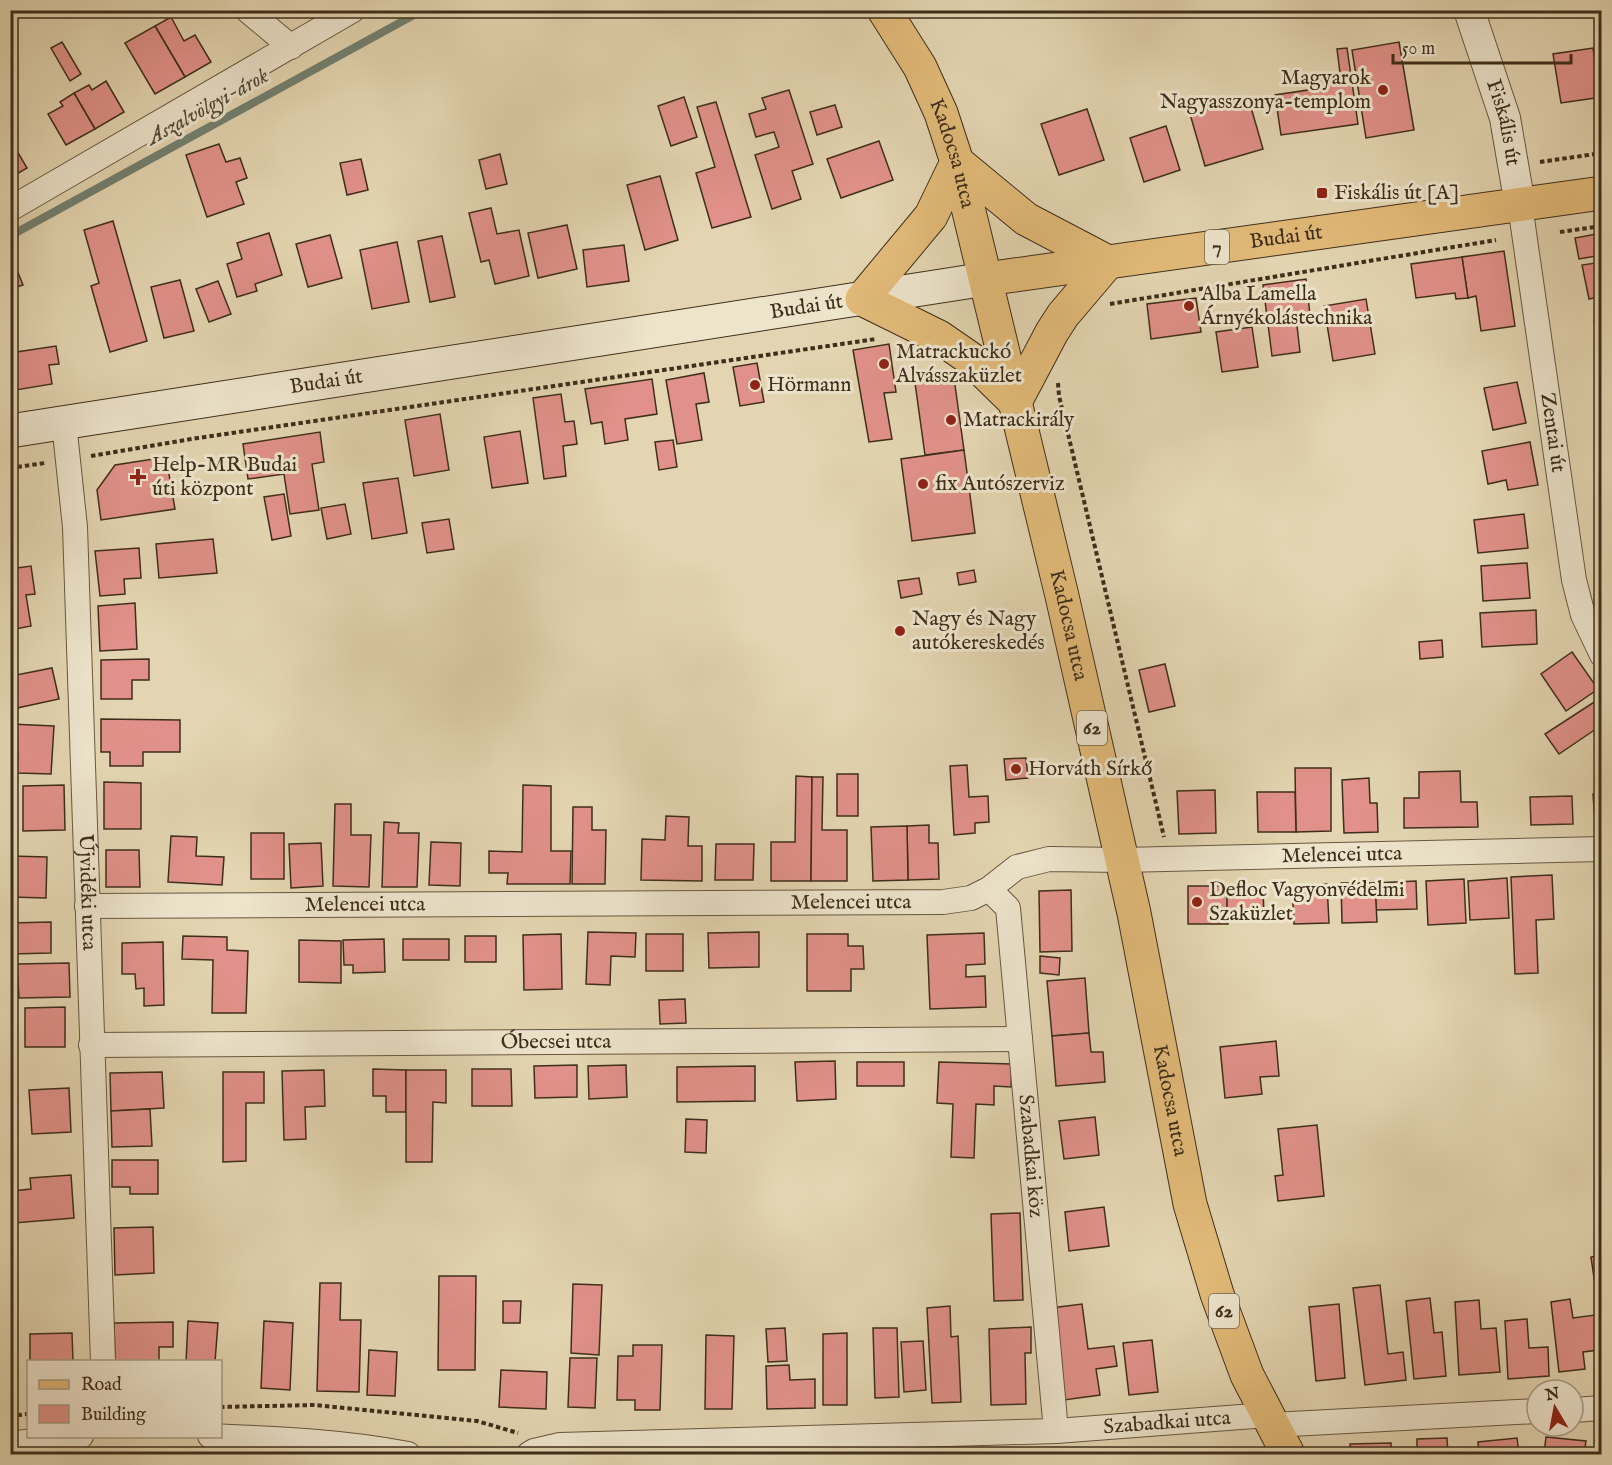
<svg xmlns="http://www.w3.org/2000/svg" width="1612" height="1465" font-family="'IM FELL English',serif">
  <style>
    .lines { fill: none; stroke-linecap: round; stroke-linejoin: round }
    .stream { stroke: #738171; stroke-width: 8 }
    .building { fill: #e19189; stroke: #3f2e1b; stroke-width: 1.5 }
    .minor-casing { stroke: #685840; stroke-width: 26 }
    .tertiary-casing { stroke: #685840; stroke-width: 32 }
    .secondary-casing { stroke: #3f2e1b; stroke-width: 35 }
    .primary-casing { stroke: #3f2e1b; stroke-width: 35 }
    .path { stroke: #3f2e1b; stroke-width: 4; stroke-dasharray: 4.5 3; stroke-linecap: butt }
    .minor { stroke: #ede4cc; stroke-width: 24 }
    .tertiary { stroke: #ede4cc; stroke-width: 30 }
    .secondary { stroke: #ede4cc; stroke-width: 33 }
    .primary { stroke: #e2ba78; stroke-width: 33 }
    .poi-dot { fill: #8f2418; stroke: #ede4cc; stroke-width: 2 }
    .labels { text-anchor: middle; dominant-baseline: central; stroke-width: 6; stroke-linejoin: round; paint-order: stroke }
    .shield { fill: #ede4cc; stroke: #736550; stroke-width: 1.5 }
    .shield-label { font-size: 20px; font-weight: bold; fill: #3f2e1b }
    .poi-label { font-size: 21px; fill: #3f2e1b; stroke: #ede4cc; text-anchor: start }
    .street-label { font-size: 21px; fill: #3f2e1b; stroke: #ede4cc }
    .water-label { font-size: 22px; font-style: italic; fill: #504a38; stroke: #ede4cc }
  </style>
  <rect width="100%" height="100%" fill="#e3d5b1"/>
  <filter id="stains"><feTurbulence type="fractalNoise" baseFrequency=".00333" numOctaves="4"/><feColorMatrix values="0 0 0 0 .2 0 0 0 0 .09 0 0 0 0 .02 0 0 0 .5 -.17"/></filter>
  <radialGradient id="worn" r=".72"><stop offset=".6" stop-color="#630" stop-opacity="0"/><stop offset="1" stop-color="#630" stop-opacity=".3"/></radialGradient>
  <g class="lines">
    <polyline class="stream" points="10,236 423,10"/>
  </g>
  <g class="building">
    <polygon points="171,17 184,41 195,35 211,62 185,77 155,26"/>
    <polygon points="155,26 185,77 155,94 125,43"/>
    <polygon points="62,42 81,74 70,81 51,48"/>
    <polygon points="1399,42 1414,130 1366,138 1352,50"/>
    <polygon points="1347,48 1358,124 1281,135 1275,95 1321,88 1319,76 1340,73 1337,49"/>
    <polygon points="1593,48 1596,68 1602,67 1602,97 1561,103 1553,54"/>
    <polygon points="106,81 124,112 95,129 74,93 89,85 92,90"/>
    <polygon points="789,90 813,164 792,171 801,199 772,209 755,155 779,147 774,132 756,137 749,114 766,109 762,98"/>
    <polygon points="74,93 95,129 66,145 48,114 63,106 60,102"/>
    <polygon points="684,97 697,137 671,146 658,106"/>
    <polygon points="1248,97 1263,149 1205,166 1190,114"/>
    <polygon points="716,102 751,217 712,228 696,173 715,167 697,107"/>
    <polygon points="835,105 842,127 817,135 810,112"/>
    <polygon points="1087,109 1104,160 1059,175 1041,124"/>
    <polygon points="1166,126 1180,170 1144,182 1130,138"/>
    <polygon points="10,139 27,168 10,178"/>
    <polygon points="879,141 893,180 841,198 827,159"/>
    <polygon points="219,144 226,162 240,158 247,178 236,182 244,204 207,217 186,155"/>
    <polygon points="500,154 507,184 486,189 479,160"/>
    <polygon points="361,159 368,190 347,195 340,163"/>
    <polygon points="660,176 678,240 645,250 627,185"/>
    <polygon points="491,208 497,234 519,230 529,276 495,284 489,260 481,262 469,213"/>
    <polygon points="113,221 147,341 110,352 91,286 99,283 84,230"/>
    <polygon points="567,225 577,269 538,278 528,233"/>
    <polygon points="269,233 282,275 255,284 257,291 237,297 227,264 242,259 237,243"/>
    <polygon points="1602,233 1602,255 1579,259 1575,238"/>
    <polygon points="330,235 342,278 308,287 296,244"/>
    <polygon points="442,236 455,297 430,302 418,241"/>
    <polygon points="397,242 409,302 372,309 360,250"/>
    <polygon points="624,245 629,281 587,287 583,250"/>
    <polygon points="1504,251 1515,326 1481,331 1476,296 1468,298 1462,257"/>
    <polygon points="1462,257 1468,298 1456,299 1455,293 1416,298 1411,264"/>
    <polygon points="1602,262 1602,296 1589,299 1582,265"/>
    <polygon points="15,265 23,285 10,289 10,266"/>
    <polygon points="1306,279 1310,315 1296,317 1300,352 1272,356 1263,285"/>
    <polygon points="180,280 194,331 164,338 151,287"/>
    <polygon points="218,281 231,314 209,322 196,289"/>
    <polygon points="1196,298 1201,332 1151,339 1147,304"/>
    <polygon points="1366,299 1375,354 1333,361 1324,306"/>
    <polygon points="1602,319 1602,351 1600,352 1594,320"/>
    <polygon points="1252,327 1258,367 1222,372 1216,332"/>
    <polygon points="889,344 896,392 884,393 892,439 869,442 853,350"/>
    <polygon points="56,346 59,364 49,365 52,384 16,390 10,353"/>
    <polygon points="757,363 764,402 740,406 733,367"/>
    <polygon points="704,373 709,402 696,404 702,440 677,444 666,380"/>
    <polygon points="954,378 964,450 925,455 915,383"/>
    <polygon points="652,379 657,414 625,419 628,440 605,444 602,422 591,424 585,389"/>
    <polygon points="1517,382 1526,423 1493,430 1484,388"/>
    <polygon points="561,394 565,422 574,421 577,444 563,446 566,476 544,479 533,398"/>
    <polygon points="440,414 449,470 414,476 405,420"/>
    <polygon points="520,431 528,483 492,488 484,437"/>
    <polygon points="320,432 324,462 312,464 319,510 290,514 284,474 248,479 243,444"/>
    <polygon points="673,440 677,467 659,470 655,442"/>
    <polygon points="1530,442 1538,485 1508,490 1506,480 1488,484 1482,451"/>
    <polygon points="964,450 975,533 912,541 901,459"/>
    <polygon points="166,457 175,509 101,520 97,490 115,465"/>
    <polygon points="398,478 407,533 372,539 363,483"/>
    <polygon points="284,494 291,536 272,540 264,497"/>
    <polygon points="345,504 351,534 327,539 321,508"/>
    <polygon points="1524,514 1528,548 1478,553 1474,520"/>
    <polygon points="449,519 454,549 427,553 422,523"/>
    <polygon points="213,539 217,573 159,578 156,544"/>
    <polygon points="139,548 141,578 124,579 125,594 100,596 95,551"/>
    <polygon points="1527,563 1530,598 1483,601 1481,566"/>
    <polygon points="31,566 35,594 26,595 31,626 10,630 10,569"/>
    <polygon points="974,570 976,582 959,585 957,573"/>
    <polygon points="919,578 922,594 901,598 898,581"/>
    <polygon points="135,603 137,649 100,651 98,606"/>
    <polygon points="1536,610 1537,644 1482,647 1480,613"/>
    <polygon points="1442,640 1443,657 1420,659 1419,642"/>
    <polygon points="1572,652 1598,689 1566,711 1541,674"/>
    <polygon points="149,659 149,680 132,680 132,699 101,699 101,660"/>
    <polygon points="1165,664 1175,706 1149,712 1139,670"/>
    <polygon points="52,668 59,699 17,708 11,676"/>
    <polygon points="1602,697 1602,737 1596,729 1559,754 1545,734"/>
    <polygon points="101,719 180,720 180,752 143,752 143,766 110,766 110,752 101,752"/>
    <polygon points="10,724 54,726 51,774 17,773 18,752 10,752"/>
    <polygon points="1026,758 1028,778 1006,780 1004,759"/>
    <polygon points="967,765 969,797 988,796 989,822 975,823 975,833 954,835 950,766"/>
    <polygon points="1295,768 1331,768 1331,831 1296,832"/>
    <polygon points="1460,771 1461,802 1477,802 1478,827 1404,828 1404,798 1419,798 1419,772"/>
    <rect x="837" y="774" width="21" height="42"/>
    <polygon points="796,776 812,777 811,881 771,881 771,842 795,842"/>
    <polygon points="812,777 823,777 822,830 847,830 847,881 811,881"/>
    <polygon points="1369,778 1370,803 1377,803 1378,832 1344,833 1342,780"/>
    <polygon points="104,782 141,783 141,829 104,829"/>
    <polygon points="64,785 65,830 23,831 23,786"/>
    <polygon points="523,785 551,786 551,851 571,851 570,884 507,884 508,873 489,873 489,851 522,852"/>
    <polygon points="1215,790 1216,833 1179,834 1177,791"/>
    <polygon points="1257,792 1295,792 1296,832 1258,832"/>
    <polygon points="1593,794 1602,794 1602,821 1595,822"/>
    <polygon points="1572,796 1573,824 1531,825 1530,797"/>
    <polygon points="335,804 351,804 351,835 371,835 369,887 333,886"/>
    <polygon points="573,807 592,807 592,830 606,830 605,884 572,884"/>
    <polygon points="666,816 689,817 688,846 702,846 702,881 641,880 642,839 665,840"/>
    <polygon points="384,822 399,823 398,833 419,833 417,887 382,887"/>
    <polygon points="929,825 929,843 938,843 939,879 908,880 907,826"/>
    <polygon points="907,826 908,880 873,881 871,827"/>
    <rect x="251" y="833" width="33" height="46"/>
    <polygon points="171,836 197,837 196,856 224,857 222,885 168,882"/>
    <polygon points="431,842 461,843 460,886 429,885"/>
    <polygon points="321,843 323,886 291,888 289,844"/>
    <polygon points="716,844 754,844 753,880 715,880"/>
    <polygon points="106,850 139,850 140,887 106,887"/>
    <polygon points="10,856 47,857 46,898 10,897"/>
    <polygon points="1552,875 1554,919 1536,920 1538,973 1515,974 1511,877"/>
    <polygon points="1599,877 1602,877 1602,915 1600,915"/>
    <polygon points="1507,878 1509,918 1470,920 1468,881"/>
    <polygon points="1464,879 1466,923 1428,925 1426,881"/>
    <polygon points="1416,881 1417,909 1376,910 1375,883"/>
    <polygon points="1341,883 1375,883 1377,922 1342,923"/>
    <polygon points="1327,884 1329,923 1294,924 1292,886"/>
    <polygon points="1188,886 1227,886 1228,924 1188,924"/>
    <polygon points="1227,886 1263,886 1264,918 1242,918 1241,910 1227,910"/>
    <polygon points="1071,890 1072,951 1040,952 1039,891"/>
    <polygon points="51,922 51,953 10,954 10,923"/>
    <polygon points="588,932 636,933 635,957 611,956 610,985 586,984"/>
    <polygon points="759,932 759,967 709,968 708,933"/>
    <polygon points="984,933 985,964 966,965 966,977 985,976 986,1007 930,1009 927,935"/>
    <polygon points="561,934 562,989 524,990 523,935"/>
    <rect x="646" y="934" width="37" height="37"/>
    <polygon points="807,934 848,934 848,946 863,946 864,969 851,969 851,991 807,991"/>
    <polygon points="183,936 227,937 227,950 248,951 246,1013 212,1013 213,960 182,959"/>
    <rect x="465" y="936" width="31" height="26"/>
    <polygon points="384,939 385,972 353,973 353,965 344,965 343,940"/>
    <rect x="403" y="939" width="46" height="21"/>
    <polygon points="299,940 341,941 341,983 299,982"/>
    <polygon points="163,942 164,1005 144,1006 144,988 136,989 135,974 122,974 122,943"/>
    <polygon points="1040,956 1060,958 1059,975 1040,973"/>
    <polygon points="69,963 70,997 19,998 17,964"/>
    <polygon points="1085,978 1089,1033 1052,1036 1047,981"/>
    <polygon points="685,999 686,1023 660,1024 659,1000"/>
    <polygon points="65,1007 65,1047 25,1047 25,1008"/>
    <polygon points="1089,1033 1091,1052 1103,1052 1105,1082 1056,1086 1052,1036"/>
    <polygon points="1276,1041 1279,1076 1260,1077 1262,1094 1225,1098 1220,1047"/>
    <polygon points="835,1061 836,1099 797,1101 795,1062"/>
    <rect x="857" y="1062" width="47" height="24"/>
    <polygon points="939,1062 1012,1064 1011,1087 994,1086 994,1105 976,1104 974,1158 951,1157 953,1104 937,1103"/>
    <polygon points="577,1065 577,1097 535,1098 534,1066"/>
    <polygon points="626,1065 627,1097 589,1099 588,1066"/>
    <polygon points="755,1066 755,1101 677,1102 677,1067"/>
    <polygon points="373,1069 406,1070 406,1112 386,1112 386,1096 373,1096"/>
    <polygon points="472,1069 511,1069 512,1106 472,1106"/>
    <polygon points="324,1070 325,1106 305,1107 306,1139 284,1140 282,1071"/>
    <polygon points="406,1070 446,1070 446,1103 433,1102 432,1162 406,1162"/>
    <polygon points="162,1072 164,1108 111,1111 110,1073"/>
    <polygon points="223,1072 264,1072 264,1103 246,1103 246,1161 223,1162"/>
    <polygon points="69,1088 71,1132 32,1134 29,1090"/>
    <polygon points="150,1109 152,1146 112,1147 111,1111"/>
    <polygon points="1095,1117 1099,1155 1064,1159 1059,1121"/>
    <polygon points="686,1119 707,1120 706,1153 685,1152"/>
    <polygon points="1317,1125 1324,1196 1278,1201 1275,1176 1283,1175 1278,1129"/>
    <polygon points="112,1160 158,1160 158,1194 130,1194 130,1187 112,1187"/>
    <polygon points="71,1175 74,1218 14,1223 12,1191 31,1189 30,1178"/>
    <polygon points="1104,1207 1109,1246 1069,1251 1065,1212"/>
    <polygon points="1020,1213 1023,1300 994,1301 991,1214"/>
    <polygon points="153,1227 154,1273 115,1275 114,1228"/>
    <polygon points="1602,1255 1602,1333 1591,1257"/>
    <polygon points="439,1276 476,1276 475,1370 438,1370"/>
    <polygon points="320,1283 341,1283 340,1320 361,1320 359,1392 317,1391"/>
    <polygon points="573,1284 602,1285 599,1355 571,1353"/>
    <polygon points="1380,1285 1388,1354 1403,1352 1406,1380 1365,1385 1353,1288"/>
    <polygon points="1430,1298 1434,1333 1442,1332 1446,1376 1414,1379 1406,1301"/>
    <polygon points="1570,1299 1573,1318 1595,1315 1599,1350 1583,1352 1585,1369 1559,1372 1551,1302"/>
    <polygon points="1479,1300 1481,1329 1496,1328 1500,1372 1459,1375 1455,1302"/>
    <polygon points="503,1301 521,1301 520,1323 503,1323"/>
    <polygon points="1082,1304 1088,1349 1114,1346 1117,1366 1096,1369 1100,1395 1064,1400 1051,1308"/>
    <polygon points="1339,1304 1345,1378 1316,1381 1309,1307"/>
    <polygon points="950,1306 951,1337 958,1336 961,1402 932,1403 927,1308"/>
    <polygon points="1527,1319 1529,1348 1548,1347 1549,1376 1508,1379 1505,1321"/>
    <polygon points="188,1321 218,1323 215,1362 186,1362"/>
    <polygon points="264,1321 293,1323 290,1390 261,1388"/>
    <polygon points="173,1322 173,1347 159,1347 159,1362 115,1362 114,1323"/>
    <polygon points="1031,1327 1031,1353 1025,1353 1026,1404 991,1405 989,1329"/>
    <polygon points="785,1328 787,1361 768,1362 766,1329"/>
    <polygon points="873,1328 897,1328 899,1397 875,1398"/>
    <polygon points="72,1333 73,1362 30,1362 30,1334"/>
    <polygon points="847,1333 847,1405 823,1405 823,1334"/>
    <polygon points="706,1335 734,1336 732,1409 705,1409"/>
    <polygon points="1152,1340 1158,1392 1129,1395 1123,1343"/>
    <polygon points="923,1341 926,1390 904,1392 901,1342"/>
    <polygon points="633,1345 662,1345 660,1410 635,1410 635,1400 617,1400 618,1356 633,1356"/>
    <polygon points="369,1350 397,1352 395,1396 367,1395"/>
    <polygon points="570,1358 597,1358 595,1408 568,1407"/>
    <polygon points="789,1365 790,1380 815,1379 815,1408 767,1409 766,1366"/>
    <rect x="10" y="1370" width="6" height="15"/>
    <polygon points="501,1370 547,1372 546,1409 499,1407"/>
    <polygon points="1546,1437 1586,1441 1584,1454 1544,1454"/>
    <polygon points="1447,1438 1448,1454 1417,1454 1417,1439"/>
    <polygon points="1517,1438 1519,1454 1479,1454 1478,1442"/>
    <polygon points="1391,1443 1391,1454 1351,1454 1350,1444"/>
    <polygon points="754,1449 774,1454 753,1454"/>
  </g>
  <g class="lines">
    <g class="minor-casing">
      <g id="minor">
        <polyline points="247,10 291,47"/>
        <path id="s1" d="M1520,205l54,375 9,35 19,40"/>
        <polyline points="10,209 353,10"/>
        <path id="s2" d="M64,423l11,104 28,835"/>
        <path id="s3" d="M989,889l19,19 48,523"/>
        <path id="s4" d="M87,906l856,-4 28,-4 18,-9 28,-22 32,-8 73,1 480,-11"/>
        <path id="s5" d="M91,1045l929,-6"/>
        <polyline points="1573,1410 1602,1408"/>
        <polyline points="1272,1425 1537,1411"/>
        <path d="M210,1436c66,3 132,5 198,18"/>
        <polyline points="10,1444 49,1439 81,1436"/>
        <path id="s6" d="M529,1454l5,-3 26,-6 496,-14 211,-16"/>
      </g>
    </g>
    <g class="tertiary-casing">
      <g id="tertiary">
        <path id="s7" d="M1469,10l36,108 15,87"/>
      </g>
    </g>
    <g class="secondary-casing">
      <g id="secondary">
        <path id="s8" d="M10,431l976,-152"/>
      </g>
    </g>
    <g class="primary-casing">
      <g id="primary">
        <path id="s9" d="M884,10l36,57 21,46 16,49 105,434 72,317 56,291 27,90 30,81 41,79"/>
        <polyline points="957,162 931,216 862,299 939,337 971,359 1015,402"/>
        <polyline points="957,162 1026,219 1108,262"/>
        <path id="s10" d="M986,279l616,-86"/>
        <polyline points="1015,402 1052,332 1063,315 1108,262"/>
      </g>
    </g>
    <g class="path">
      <polyline points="1540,162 1602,153"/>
      <polyline points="1560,232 1602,226"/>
      <polyline points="1110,304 1496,240"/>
      <polyline points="1058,383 1059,396 1164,837"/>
      <polyline points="91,456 191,439 876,339"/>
      <polyline points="10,468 45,463"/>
      <polyline points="220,1407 314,1405 477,1421 518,1433"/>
      <polyline points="10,1416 28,1414"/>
    </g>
    <use href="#minor" class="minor"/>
    <use href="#tertiary" class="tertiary"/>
    <use href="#secondary" class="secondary"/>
    <use href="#primary" class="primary"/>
  </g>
  <g class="poi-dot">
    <circle cx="1383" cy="90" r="6"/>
    <rect x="1316" y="187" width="12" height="12" rx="3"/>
    <circle cx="1189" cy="306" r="6"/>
    <circle cx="884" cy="364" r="6"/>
    <circle cx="755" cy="385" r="6"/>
    <circle cx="951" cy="420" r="6"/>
    <path d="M135 468h6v6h6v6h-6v6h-6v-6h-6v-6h6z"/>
    <circle cx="923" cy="484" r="6"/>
    <circle cx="900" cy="631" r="6"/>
    <circle cx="1016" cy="769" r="6"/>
    <circle cx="1197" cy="902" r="6"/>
  </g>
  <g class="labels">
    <g class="shield">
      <rect x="1205" y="230" width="24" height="34" rx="4.5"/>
      <rect x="1077" y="711" width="30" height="34" rx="4.5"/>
      <rect x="1209" y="1294" width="30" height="34" rx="4.5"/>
    </g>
    <g class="shield-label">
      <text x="1217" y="247">7</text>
      <text x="1092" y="728">62</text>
      <text x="1224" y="1311">62</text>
    </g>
    <g class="poi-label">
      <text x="1371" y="78" text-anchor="end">Magyarok<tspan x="1371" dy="24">Nagyasszonya-templom</tspan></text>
      <text x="1334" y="193">Fiskális út [A]</text>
      <text x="1201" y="294">Alba Lamella<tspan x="1201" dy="24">Árnyékolástechnika</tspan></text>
      <text x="896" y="352">Matrackuckó<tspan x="896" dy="24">Alvásszaküzlet</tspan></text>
      <text x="767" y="385">Hörmann</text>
      <text x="963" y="420">Matrackirály</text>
      <text x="152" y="465">Help-MR Budai<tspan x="152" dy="24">úti központ</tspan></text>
      <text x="935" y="484">fix Autószerviz</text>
      <text x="912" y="619">Nagy és Nagy<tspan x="912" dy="24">autókereskedés</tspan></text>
      <text x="1028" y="769">Horváth Sírkő</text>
      <text x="1209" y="890">Defloc Vagyonvédelmi<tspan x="1209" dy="24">Szaküzlet</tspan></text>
    </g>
    <g class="street-label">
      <text stroke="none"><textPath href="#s7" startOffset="118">Fiskális út</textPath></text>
      <text stroke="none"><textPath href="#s9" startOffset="160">Kadocsa utca</textPath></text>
      <text stroke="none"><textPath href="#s10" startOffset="303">Budai út</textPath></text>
      <text stroke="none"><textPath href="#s8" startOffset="806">Budai út</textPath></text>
      <text stroke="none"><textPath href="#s8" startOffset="320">Budai út</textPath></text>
      <text stroke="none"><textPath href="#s1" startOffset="230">Zentai út</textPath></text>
      <text stroke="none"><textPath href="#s9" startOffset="646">Kadocsa utca</textPath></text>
      <text stroke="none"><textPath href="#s4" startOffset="1266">Melencei utca</textPath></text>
      <text stroke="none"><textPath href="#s2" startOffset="470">Újvidéki utca</textPath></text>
      <text stroke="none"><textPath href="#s4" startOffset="764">Melencei utca</textPath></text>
      <text stroke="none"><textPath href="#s4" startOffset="278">Melencei utca</textPath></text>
      <text stroke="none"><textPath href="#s5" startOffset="465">Óbecsei utca</textPath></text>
      <text stroke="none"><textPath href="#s9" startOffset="1132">Kadocsa utca</textPath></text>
      <text stroke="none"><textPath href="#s3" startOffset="276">Szabadkai köz</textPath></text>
      <text stroke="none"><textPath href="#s6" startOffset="640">Szabadkai utca</textPath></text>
    </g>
    <g class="water-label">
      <text transform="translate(208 107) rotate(-29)">Aszalvölgyi-árok</text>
    </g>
  </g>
  <rect width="1612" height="1465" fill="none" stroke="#e3d5b1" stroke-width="36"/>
  <rect x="12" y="12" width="1588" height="1441" fill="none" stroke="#3f2e1b" stroke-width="3"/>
  <rect x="18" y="18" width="1576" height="1429" fill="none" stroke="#3f2e1b" stroke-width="1.5"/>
  <rect x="27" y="1360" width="195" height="78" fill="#ede4cc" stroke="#a79b85" stroke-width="1.5"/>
  <rect x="39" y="1380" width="30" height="9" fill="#e2ba78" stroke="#a79b85" stroke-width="1.5"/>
  <text x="81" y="1390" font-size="18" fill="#3f2e1b">Road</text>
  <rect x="39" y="1405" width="30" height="18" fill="#e19189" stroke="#a79b85" stroke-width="1.5"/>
  <text x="81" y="1420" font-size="18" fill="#3f2e1b">Building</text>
  <g transform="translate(1555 1408) rotate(350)"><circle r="28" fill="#ede4cc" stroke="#a79b85" stroke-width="1.5"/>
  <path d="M0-4.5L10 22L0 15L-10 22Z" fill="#8f2418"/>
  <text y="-9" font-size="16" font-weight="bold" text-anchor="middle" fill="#3f2e1b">N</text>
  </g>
  <path d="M1393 54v9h178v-9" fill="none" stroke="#3f2e1b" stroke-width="3"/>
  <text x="1402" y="54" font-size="18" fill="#3f2e1b" stroke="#ede4cc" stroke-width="4.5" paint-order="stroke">50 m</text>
  <rect width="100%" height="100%" filter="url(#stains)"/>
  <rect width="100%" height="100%" fill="url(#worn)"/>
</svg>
